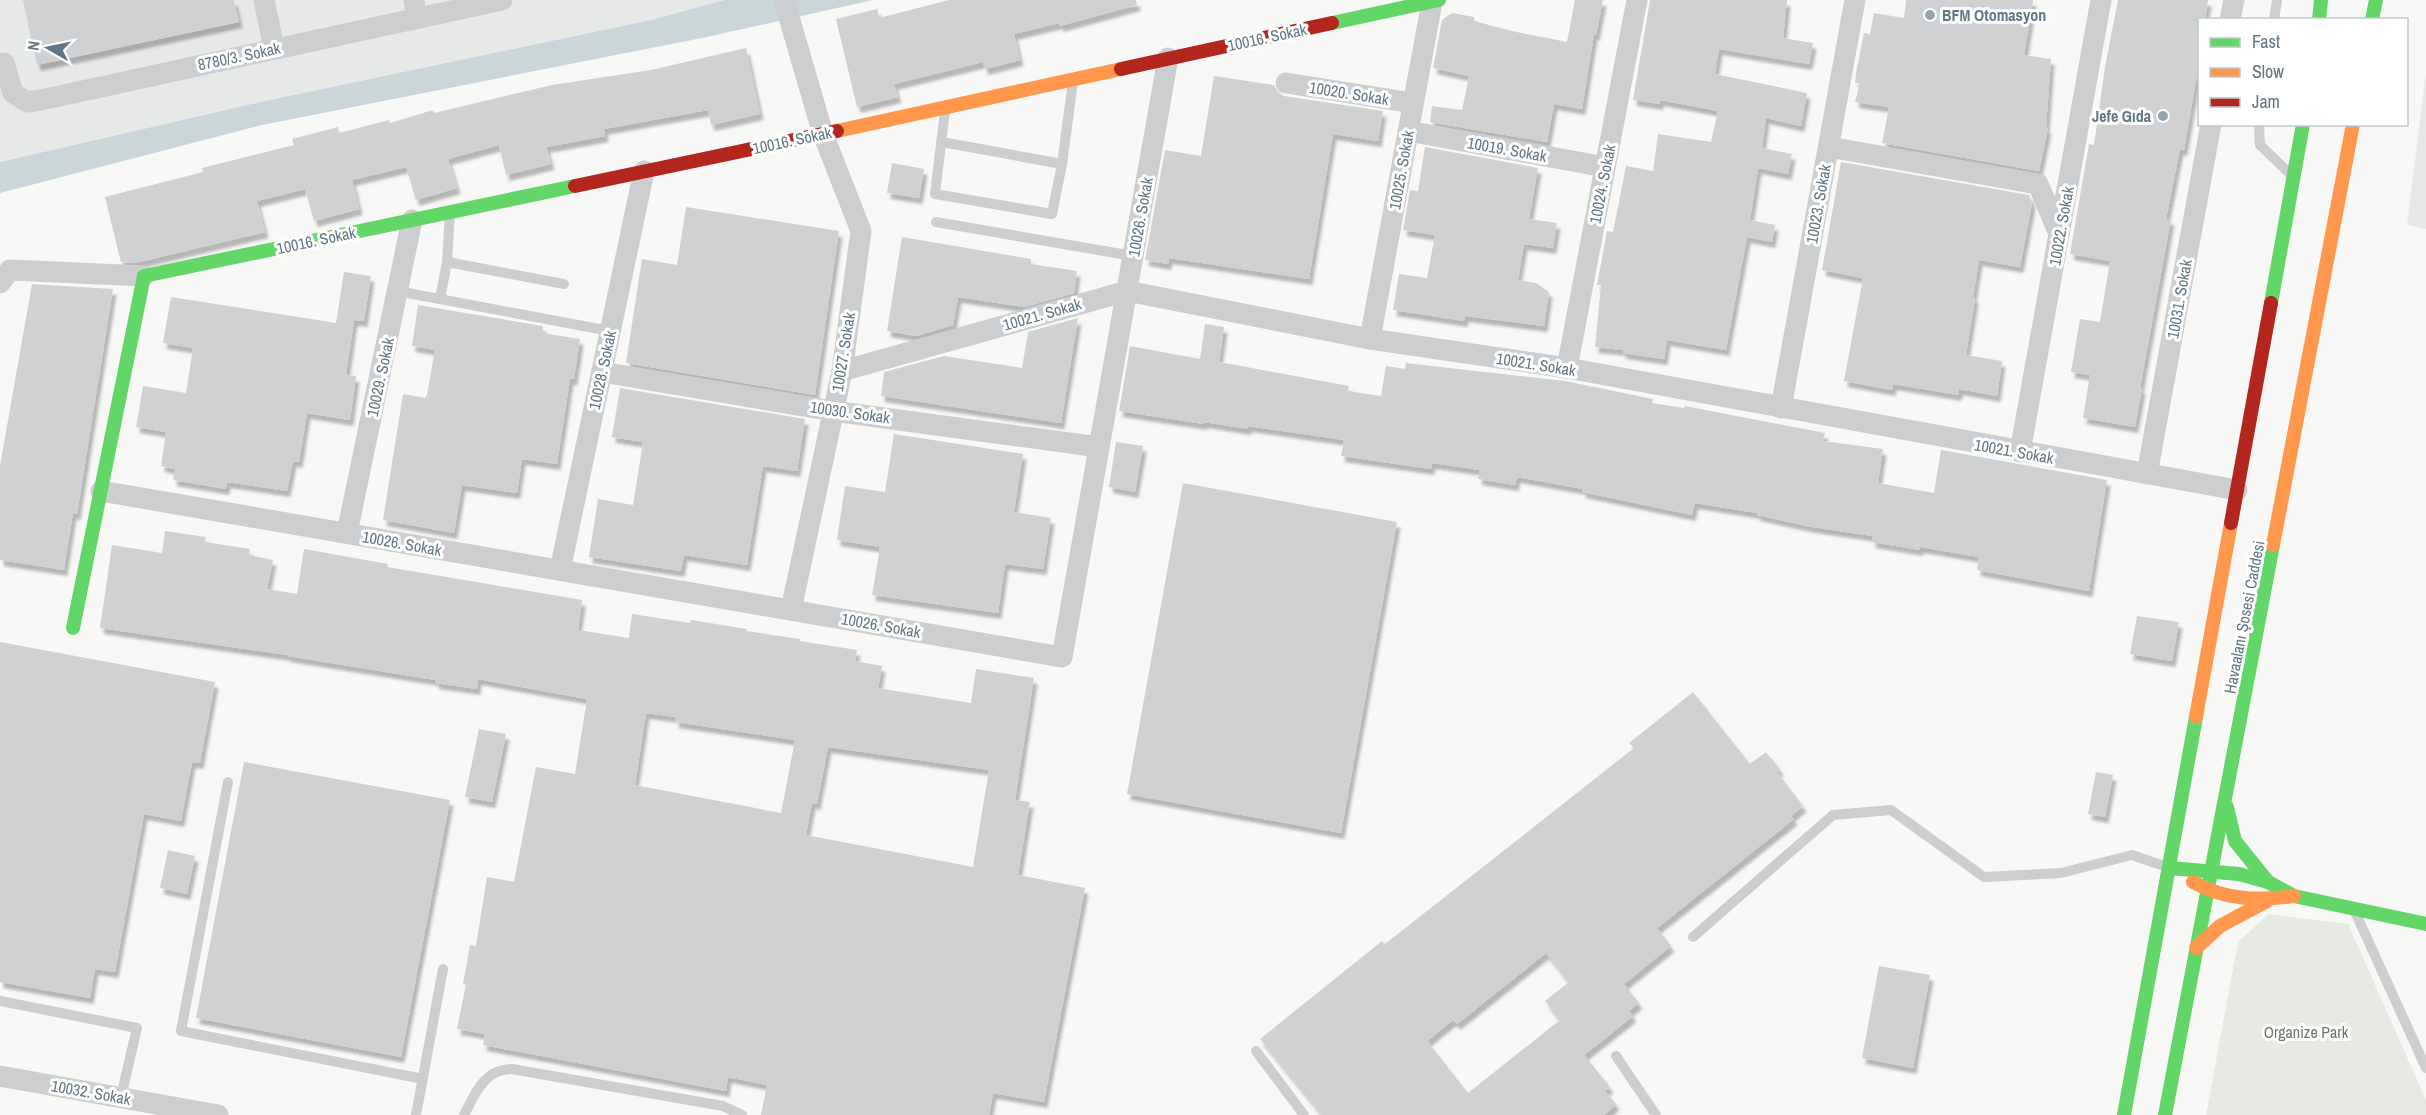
<svg xmlns="http://www.w3.org/2000/svg" width="2426" height="1115" font-family="'Archivo Narrow',sans-serif">
  <style>
    .built { fill: #e7e9e8 }
    .green { fill: #e7eae4 }
    .water { fill: #cbd6d8 }
    .building { fill: #cfd1d2; fill-rule: evenodd; filter: url(#shadow) }
    .lines { fill: none; stroke-linecap: round; stroke-linejoin: round }
    .lane { stroke: #cdcecf; stroke-width: 10 }
    .street { stroke: #cdcecf; stroke-width: 21 }
    .fast { stroke: #63d668; stroke-width: 14 }
    .slow { stroke: #ff974d; stroke-width: 14 }
    .jam { stroke: #b3261e; stroke-width: 14 }
    .poi-dot { fill: #96a4ac; stroke: #fff; stroke-width: 2 }
    .labels { text-anchor: middle; dominant-baseline: central; stroke-width: 6; stroke-linejoin: round; paint-order: stroke }
    .poi-label { font-size: 16px; font-weight: bold; fill: #627783; stroke: #fff; text-anchor: start }
    .street-label { font-size: 16px; fill: #627783; stroke: #fff }
    .park-label { font-size: 16px; fill: #687a62; stroke: #fff }
  </style>
  <defs>
    <filter id="shadow"><feDropShadow dx="3.5" dy="6" stdDeviation="1.5" flood-color="#0004"/></filter>
  </defs>
  <rect width="100%" height="100%" fill="#f8f8f7"/>
  <g class="built">
    <polygon points="0,0 724,0 651,20 265,101 0,162"/>
    <polygon points="2426,72 2426,229 2407,225"/>
  </g>
  <polygon class="green" points="2269,914 2348,924 2426,1100 2426,1115 2206,1115 2238,942"/>
  <polygon class="water" points="724,0 873,0 702,38 262,125 0,193 0,162 265,101 651,20"/>
  <g class="building">
    <polygon points="23,0 234,0 239,22 37,65"/>
    <polygon points="949,0 1136,0 1137,5 1060,26 1059,23 1014,34 1020,60 985,69 983,62 894,84 898,97 857,107 836,19 877,9 879,18"/>
    <polygon points="1575,0 1603,0 1596,35 1594,34 1582,109 1554,104 1547,142 1430,122 1432,106 1462,110 1469,76 1433,68 1442,20 1452,13 1474,17 1474,21 1512,31 1567,42"/>
    <polygon points="1650,0 1787,0 1783,38 1813,43 1809,64 1719,49 1715,74 1807,93 1801,126 1766,118 1762,148 1792,154 1788,174 1758,168 1750,220 1775,225 1772,242 1747,237 1726,350 1667,340 1664,359 1623,353 1623,350 1595,347 1601,285 1597,285 1607,231 1613,232 1626,166 1653,171 1658,134 1711,142 1718,111 1660,100 1660,104 1633,100"/>
    <polygon points="1906,0 2033,0 2024,55 2051,59 2046,127 2048,128 2039,171 1882,143 1889,107 1855,102 1860,83 1855,83 1856,73 1864,33 1870,34 1874,13 1904,18"/>
    <polygon points="2118,0 2208,0 2205,20 2199,20 2199,63 2184,150 2180,149 2166,219 2171,219 2140,388 2142,388 2135,427 2083,418 2090,375 2071,372 2080,319 2100,322 2110,261 2070,254 2089,144 2094,145 2105,67"/>
    <polygon points="746,48 760,114 711,125 708,110 604,129 605,136 546,147 551,164 506,175 499,145 448,159 457,188 416,200 406,167 352,180 359,209 314,221 305,189 257,201 265,232 135,263 121,262 105,197 203,172 202,168 294,145 292,139 338,127 339,133 389,120 390,123 433,110 434,113 552,85 651,70"/>
    <polygon points="1214,76 1274,85 1278,92 1284,96 1383,111 1378,141 1333,134 1309,279 1169,258 1168,264 1145,260 1165,150 1201,156"/>
    <polygon points="1425,147 1538,168 1529,219 1557,223 1553,248 1524,244 1518,280 1536,283 1549,292 1544,326 1465,316 1464,321 1393,310 1399,274 1427,278 1435,235 1403,230 1410,190 1418,191"/>
    <polygon points="1841,162 2029,195 2032,203 2020,267 1979,260 1973,297 1975,298 1966,355 2002,361 1997,396 1959,389 1958,395 1893,384 1892,390 1844,381 1863,278 1822,270"/>
    <polygon points="892,163 924,169 919,198 887,193"/>
    <polygon points="686,207 839,231 815,395 626,363 642,259 677,265"/>
    <polygon points="902,237 1031,259 1031,264 1077,271 1074,293 1024,307 958,297 953,325 916,336 887,331"/>
    <polygon points="344,272 371,276 364,321 354,320 346,375 356,376 350,420 307,413 299,462 293,461 287,491 227,482 226,489 173,480 175,469 161,466 166,432 136,427 143,386 186,393 193,348 163,343 171,297 336,323"/>
    <polygon points="32,284 113,289 77,514 73,513 64,570 0,560 0,466"/>
    <polygon points="418,305 543,326 542,333 580,339 574,379 570,379 557,464 522,459 517,493 462,485 454,533 383,520 403,394 425,398 427,395 435,350 412,346"/>
    <polygon points="1078,318 1061,423 881,396 884,372 944,356 1022,368 1028,332"/>
    <polygon points="1205,324 1224,327 1219,362 1349,386 1348,391 1381,396 1386,366 1405,369 1406,363 1565,381 1653,399 1652,403 1684,408 1685,406 1825,433 1823,441 1883,449 1878,483 1934,493 1941,450 2107,480 2089,591 1977,570 1979,557 1920,547 1920,550 1872,542 1873,536 1812,527 1757,515 1757,513 1695,503 1692,515 1582,492 1583,489 1517,477 1515,485 1478,479 1480,470 1432,463 1431,469 1341,456 1344,440 1248,426 1248,429 1204,422 1204,424 1119,411 1130,346 1200,359"/>
    <polygon points="620,388 805,419 797,471 763,466 747,565 684,555 681,571 589,557 598,499 633,505 643,442 612,437"/>
    <polygon points="894,434 1023,454 1014,512 1051,518 1043,569 1005,564 998,613 872,595 880,547 837,540 845,486 885,492"/>
    <polygon points="1116,442 1143,446 1135,492 1109,487"/>
    <polygon points="1183,483 1397,522 1341,833 1127,794"/>
    <path d="M165,531l41,6 -1,5 45,7 -1,6 24,5 -6,29 30,5 7,-45 84,15 -1,3 48,8 147,25 -4,30 51,8 3,-24 58,9 1,-3 56,9 -1,2 54,8v2l57,9 -2,11 27,5 -4,22 30,5 63,10 5,-34 58,9 -19,122 15,2 -12,73 67,13 -41,214 -51,-9 -4,22h-228l6,-30 -39,-8 -2,14 -243,-46 2,-11 -28,-5 9,-44 -3,-1 7,-39 6,1 11,-69 27,5 22,-115 39,7 12,-75 -109,-20 -1,10 -42,-6 1,-3 -149,-24v-1l-187,-27 12,-83 50,8zM646,713l30,4 -1,5 120,18 -14,73 -146,-28zM828,747l161,23 -16,97 -167,-32 6,-32 5,1z"/>
    <polygon points="2137,616 2179,622 2172,661 2130,654"/>
    <polygon points="0,642 215,682 200,763 192,762 181,821 144,814 115,972 95,969 90,998 0,982"/>
    <path d="M1693,692l57,72 16,-12 14,17 -3,3 26,34 -12,10 3,3 -137,109 14,18 -47,38 15,19 -10,8 4,5 -49,39 26,32 -5,4 11,13 -12,11h-282l-62,-76 122,-98 3,3 249,-196 -5,-5zM1546,953l23,29 -24,19 15,19 -92,73 -41,-52 26,-21 4,4z"/>
    <polygon points="479,729 506,734 492,802 465,797"/>
    <polygon points="244,762 450,800 401,1057 196,1018"/>
    <polygon points="2096,772 2113,775 2105,817 2088,814"/>
    <polygon points="168,850 195,856 187,894 160,888"/>
    <polygon points="1879,966 1930,975 1913,1068 1862,1058"/>
  </g>
  <g class="lines">
    <g class="lane">
      <polyline points="2274,20 2277,0"/>
      <polyline points="945,111 935,194 1052,214 1062,164 1073,81"/>
      <polyline points="2259,124 2260,145 2290,174"/>
      <polyline points="942,142 1062,164"/>
      <polyline points="936,222 1133,256"/>
      <polyline points="447,262 564,284"/>
      <polyline points="397,291 610,331"/>
      <polyline points="440,299 447,262 450,213"/>
      <polyline points="228,782 181,1031 423,1079"/>
      <polyline points="2356,914 2426,1068"/>
      <polyline points="1693,937 1833,815 1891,810 1984,877 2061,873 2132,855 2167,867"/>
      <polyline points="0,1001 137,1028 121,1097"/>
      <polyline points="1256,1051 1304,1115"/>
      <polyline points="1616,1056 1656,1115"/>
      <polyline points="416,1115 443,969"/>
      <path d="M464,1115c11,-21 20,-46 48,-46l211,37 19,9"/>
    </g>
    <g class="street">
      <polyline points="264,0 274,48"/>
      <polyline points="414,0 417,19"/>
      <polyline points="784,0 823,134 861,231 842,371 791,610"/>
      <polyline points="2230,20 2234,0"/>
      <polyline points="0,65 4,63 13,93 27,102 41,100 502,0"/>
      <polyline points="1286,83 1413,103"/>
      <polyline points="1408,131 1605,167"/>
      <polyline points="1829,147 2038,184 2059,234"/>
      <polyline points="0,283 10,270 144,276"/>
      <polyline points="1370,339 1432,2"/>
      <polyline points="1567,368 1637,0"/>
      <polyline points="842,371 1127,291 1370,339 1567,368 2237,490"/>
      <polyline points="602,372 833,411 1099,447"/>
      <polyline points="1781,408 1855,0"/>
      <polyline points="2020,452 2101,0"/>
      <polyline points="2147,474 2211,124"/>
      <polyline points="101,491 1062,657 1168,58"/>
      <polyline points="347,533 412,220"/>
      <polyline points="560,570 644,171"/>
      <polyline points="0,1076 218,1115"/>
    </g>
    <g class="fast">
      <polyline points="2319,20 2321,0"/>
      <polyline points="2372,20 2376,0"/>
      <polyline points="1332,23 1439,0"/>
      <polyline points="2271,303 2303,124"/>
      <polyline points="73,628 144,276 575,186"/>
      <polyline points="2227,807 2235,841 2268,882"/>
      <polyline points="2170,868 2239,874 2268,882 2294,896 2426,924"/>
      <polyline points="2124,1115 2196,717"/>
      <polyline points="2165,1115 2273,545"/>
    </g>
    <g class="slow">
      <polyline points="837,131 1121,69"/>
      <polyline points="2273,545 2353,124"/>
      <polyline points="2196,717 2231,523"/>
      <path d="M2193,882c32,18 65,19 101,14"/>
      <polyline points="2196,948 2220,926 2267,901"/>
    </g>
    <g class="jam">
      <polyline points="1121,69 1332,23"/>
      <polyline points="575,186 837,131"/>
      <polyline points="2231,523 2271,303"/>
    </g>
  </g>
  <g class="poi-dot">
    <circle cx="1930" cy="15" r="6"/>
    <circle cx="2163" cy="116" r="6"/>
  </g>
  <g class="labels">
    <g class="poi-label">
      <text x="1942" y="15">BFM Otomasyon</text>
      <text x="2151" y="116" text-anchor="end">Jefe Gıda</text>
    </g>
    <g class="street-label">
      <text transform="translate(1267 37) rotate(-12)">10016. Sokak</text>
      <text transform="translate(239 56) rotate(-12)">8780/3. Sokak</text>
      <text transform="translate(1349 93) rotate(9)">10020. Sokak</text>
      <text transform="translate(792 140) rotate(-12)">10016. Sokak</text>
      <text transform="translate(1507 149) rotate(10)">10019. Sokak</text>
      <text transform="translate(1401 170) rotate(-80)">10025. Sokak</text>
      <text transform="translate(1602 184) rotate(-79)">10024. Sokak</text>
      <text transform="translate(1818 204) rotate(-80)">10023. Sokak</text>
      <text transform="translate(1140 217) rotate(-80)">10026. Sokak</text>
      <text transform="translate(2061 226) rotate(-80)">10022. Sokak</text>
      <text transform="translate(316 240) rotate(-12)">10016. Sokak</text>
      <text transform="translate(2179 299) rotate(-80)">10031. Sokak</text>
      <text transform="translate(1042 314) rotate(-16)">10021. Sokak</text>
      <text transform="translate(843 352) rotate(-81)">10027. Sokak</text>
      <text transform="translate(1536 364) rotate(9)">10021. Sokak</text>
      <text transform="translate(602 370) rotate(-78)">10028. Sokak</text>
      <text transform="translate(380 377) rotate(-78)">10029. Sokak</text>
      <text transform="translate(850 412) rotate(8)">10030. Sokak</text>
      <text transform="translate(2014 451) rotate(10)">10021. Sokak</text>
      <text transform="translate(402 543) rotate(10)">10026. Sokak</text>
      <text transform="translate(2244 617) rotate(-79)">Havaalanı Şosesi Caddesi</text>
      <text transform="translate(881 625) rotate(10)">10026. Sokak</text>
      <text transform="translate(91 1092) rotate(10)">10032. Sokak</text>
    </g>
    <g class="park-label">
      <text x="2306" y="1032">Organize Park</text>
    </g>
  </g>
  <rect x="2198" y="18" width="210" height="108" fill="#ffffff" stroke="#c0c9cd" stroke-width="1.5"/>
  <rect x="2210" y="38" width="30" height="9" fill="#63d668" stroke="#c0c9cd" stroke-width="1.5"/>
  <text x="2252" y="48" font-size="18" fill="#627783">Fast</text>
  <rect x="2210" y="68" width="30" height="9" fill="#ff974d" stroke="#c0c9cd" stroke-width="1.5"/>
  <text x="2252" y="78" font-size="18" fill="#627783">Slow</text>
  <rect x="2210" y="98" width="30" height="9" fill="#b3261e" stroke="#c0c9cd" stroke-width="1.5"/>
  <text x="2252" y="108" font-size="18" fill="#627783">Jam</text>
  <g transform="translate(48 48) rotate(279)" stroke="#ffffff" stroke-width="4.5" paint-order="stroke">
  <path d="M0-4.5L10 22L0 15L-10 22Z" fill="#627783"/>
  <text y="-9" font-size="16" font-weight="bold" text-anchor="middle" fill="#627783">N</text>
  </g>
</svg>
